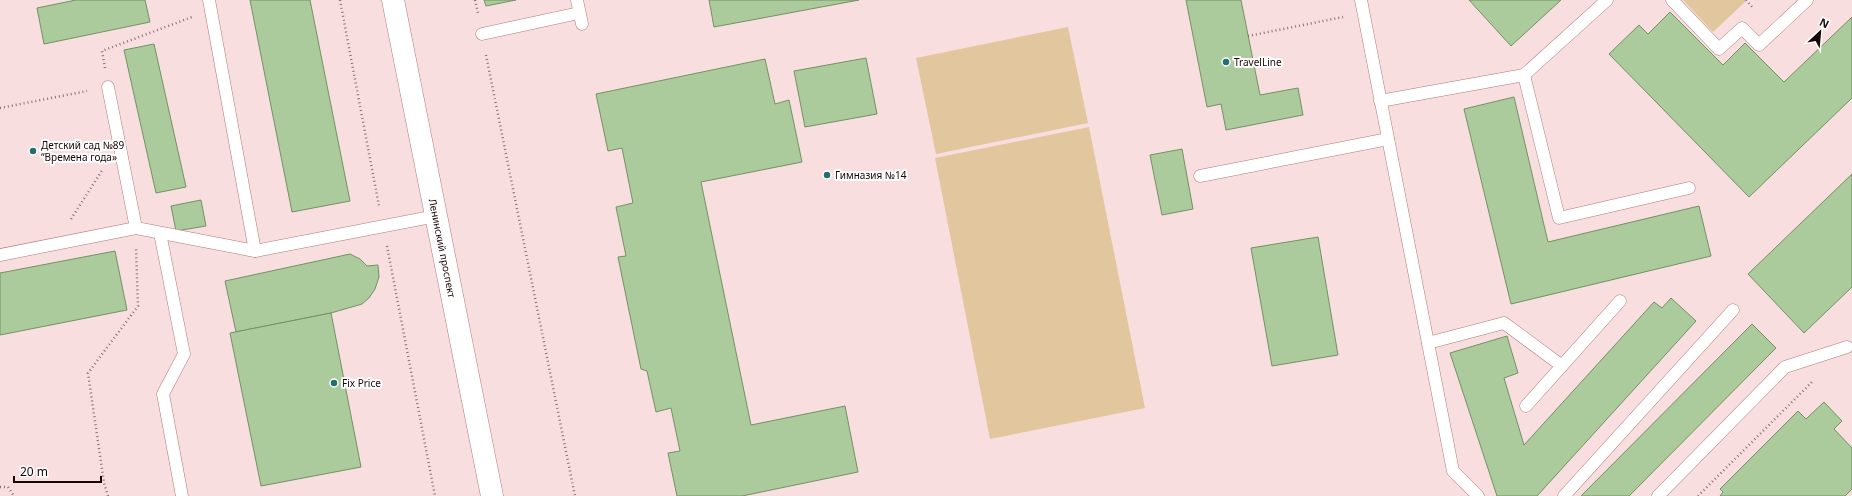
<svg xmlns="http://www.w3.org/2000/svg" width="1852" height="496" font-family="'Noto Sans',sans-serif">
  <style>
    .green { fill: #e2c69e }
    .building { fill: #abcb9d; stroke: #739165 }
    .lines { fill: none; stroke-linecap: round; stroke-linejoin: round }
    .service-casing { stroke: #b2797c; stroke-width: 13 }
    .primary-casing { stroke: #b2797c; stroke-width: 23 }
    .path { stroke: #8a7374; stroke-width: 2.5; stroke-dasharray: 1 3; stroke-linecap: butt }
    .service { stroke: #fff; stroke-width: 12 }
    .primary { stroke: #fff; stroke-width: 22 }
    .poi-dot { fill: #246f70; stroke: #fff; stroke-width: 1.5 }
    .labels { text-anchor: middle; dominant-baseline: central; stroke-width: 4; stroke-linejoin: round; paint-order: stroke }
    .poi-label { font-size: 10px; fill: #190507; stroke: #fff; text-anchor: start }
    .street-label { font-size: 10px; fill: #190507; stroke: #fff }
  </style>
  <rect width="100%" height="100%" fill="#f8dede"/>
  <g class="green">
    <polygon points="1683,0 1747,0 1713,32"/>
    <polygon points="1068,27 1088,123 936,154 916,58"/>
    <polygon points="1089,127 1145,408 990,439 935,158"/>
  </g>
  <g class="building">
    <polygon points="76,0 145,0 150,22 44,44 37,8"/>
    <polygon points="250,0 310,0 350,201 292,212"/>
    <polygon points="484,0 516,0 486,6"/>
    <polygon points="709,0 859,0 714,27"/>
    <polygon points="1186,0 1241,0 1260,95 1298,88 1303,115 1226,130 1221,104 1207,107"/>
    <polygon points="1469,0 1561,0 1511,46"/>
    <polygon points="1670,12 1723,65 1745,43 1784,82 1852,17 1852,98 1749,197 1609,54 1639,25 1648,34"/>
    <polygon points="154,44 186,187 156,193 124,50"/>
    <polygon points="866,58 877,114 805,127 794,71"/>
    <polygon points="765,59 775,104 789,100 802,162 701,182 751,425 845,406 858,472 742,496 677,496 668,453 680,451 671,408 656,412 647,371 641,369 618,257 626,256 616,207 633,203 622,148 608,151 596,94"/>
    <polygon points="1514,97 1548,242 1699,206 1711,256 1511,304 1464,109"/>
    <polygon points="1182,149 1193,209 1162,215 1150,155"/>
    <polygon points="1852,174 1852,287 1804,333 1748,274"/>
    <polygon points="201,200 206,226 176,231 171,206"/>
    <polygon points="1318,237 1338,355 1272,366 1251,248"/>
    <polygon points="115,251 127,310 0,335 0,273"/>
    <polygon points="350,254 360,259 367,266 378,265 379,277 375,289 369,298 362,304 331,313 236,332 225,281"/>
    <polygon points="1671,298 1696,321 1537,496 1497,496 1450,353 1507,336 1518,373 1504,378 1524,445 1654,302 1662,308"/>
    <polygon points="331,313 361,467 261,486 230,333"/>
    <polygon points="1752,324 1776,348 1629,496 1581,496"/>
    <polygon points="1824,402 1842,421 1834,429 1852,448 1852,489 1845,496 1720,496 1723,492 1720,489 1798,411 1806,419"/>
  </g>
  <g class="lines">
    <g class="service-casing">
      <g id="service">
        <polyline points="209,0 255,251"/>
        <polyline points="577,0 582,24"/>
        <polyline points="1361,0 1453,471 1478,496"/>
        <polyline points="1672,0 1719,49 1742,28 1759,45 1807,0"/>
        <polyline points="482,34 579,13"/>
        <polyline points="1524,75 1607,0"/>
        <polyline points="108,87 136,228"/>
        <polyline points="1380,101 1524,75 1559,218 1689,188"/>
        <polyline points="1200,176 1388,139"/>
        <polyline points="160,233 184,354 163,394 182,496"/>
        <polyline points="0,255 136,228 255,251 436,216"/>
        <polyline points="1428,343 1504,323 1562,366"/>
        <polyline points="1526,406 1620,301"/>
        <polyline points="1564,496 1733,310"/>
        <polyline points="1658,496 1785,367 1847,347"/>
      </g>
    </g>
    <g class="primary-casing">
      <g id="primary">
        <path id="s1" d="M393,0l99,496"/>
      </g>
    </g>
    <g class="path">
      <polyline points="340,0 379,206"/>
      <polyline points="475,0 478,13"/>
      <polyline points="1746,0 1754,9"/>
      <polyline points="1248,36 1343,17"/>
      <polyline points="486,55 575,496"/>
      <polyline points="105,68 102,51 192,17"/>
      <polyline points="0,108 87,91"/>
      <polyline points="71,219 103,169"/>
      <polyline points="387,246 435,496"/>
      <polyline points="0,487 8,487 14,496"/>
      <polyline points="108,496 104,483 88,373 138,306 136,248"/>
      <polyline points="1698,496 1813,381"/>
    </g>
    <use href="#service" class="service"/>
    <use href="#primary" class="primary"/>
  </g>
  <g class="poi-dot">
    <circle cx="1226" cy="62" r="4"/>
    <circle cx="33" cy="151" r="4"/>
    <circle cx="827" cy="175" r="4"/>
    <circle cx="334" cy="383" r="4"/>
  </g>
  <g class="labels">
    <g class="poi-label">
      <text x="1234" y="62">TravelLine</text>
      <text x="41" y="145">Детский сад №89<tspan x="41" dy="12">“Времена года»</tspan></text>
      <text x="835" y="175">Гимназия №14</text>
      <text x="342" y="383">Fix Price</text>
    </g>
    <g class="street-label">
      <text stroke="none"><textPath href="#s1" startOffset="253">Ленинский проспект</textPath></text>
    </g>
  </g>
  <g transform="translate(1820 32) rotate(26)" stroke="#ffffff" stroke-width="3" paint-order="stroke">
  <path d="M0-3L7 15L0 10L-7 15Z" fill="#190507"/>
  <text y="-6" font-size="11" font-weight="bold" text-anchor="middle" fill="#190507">N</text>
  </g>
  <path d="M14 476v6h87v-6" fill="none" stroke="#190507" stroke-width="2"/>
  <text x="20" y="476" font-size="12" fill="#190507" stroke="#ffffff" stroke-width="3" paint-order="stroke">20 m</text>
</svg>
